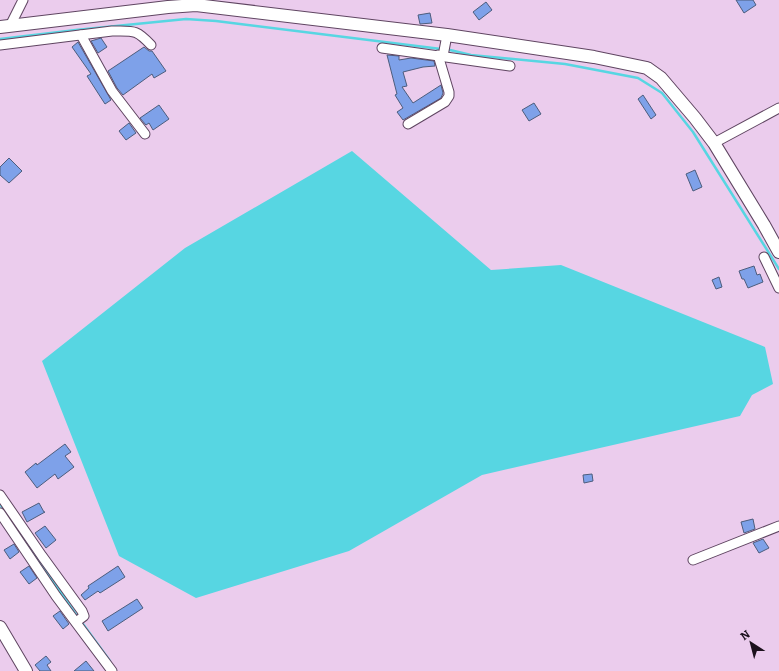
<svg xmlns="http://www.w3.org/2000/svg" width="779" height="671" font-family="Bitter,serif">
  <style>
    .water { fill: #57d6e2 }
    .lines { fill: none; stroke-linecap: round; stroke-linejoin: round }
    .stream { stroke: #57d6e2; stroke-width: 2.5 }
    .building { fill: #7ea1e9; stroke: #4d5d7d }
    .street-casing { stroke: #5f4561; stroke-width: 11 }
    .secondary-casing { stroke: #5f4561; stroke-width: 14 }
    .street { stroke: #fff; stroke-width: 9 }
    .secondary { stroke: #fff; stroke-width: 12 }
  </style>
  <rect width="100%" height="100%" fill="#ebcced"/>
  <polygon class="water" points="352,151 491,270 561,265 765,347 773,384 752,395 740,416 482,475 349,551 196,598 119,556 42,361 185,248"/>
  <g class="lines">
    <g class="stream">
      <polyline points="0,39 76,30 186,19 216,21 441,49"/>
      <polyline points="450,50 471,55 565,64 638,78 662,93 693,132 779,269"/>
      <polyline points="0,504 77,616"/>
      <polyline points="83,624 110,661"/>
    </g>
  </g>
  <g class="building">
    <polygon points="736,0 753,0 756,5 744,13"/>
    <polygon points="486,2 492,10 479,20 473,12"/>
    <polygon points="430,13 432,23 420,24 418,15"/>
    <polygon points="101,38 107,47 98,53 91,41"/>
    <polygon points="78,42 111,100 105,104 87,76 91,74 72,47"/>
    <polygon points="144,47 149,51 152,51 166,71 154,78 152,74 123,95 117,88 108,71"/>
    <polygon points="387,55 399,56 399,60 411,58 434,61 435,66 423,67 403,72 407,86 402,87 413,103 441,85 443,93 441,98 403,120 397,112 403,108 395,95 397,94"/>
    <polygon points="643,95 656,115 651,119 638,99"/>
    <polygon points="534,103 541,114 529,121 522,110"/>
    <polygon points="159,105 169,119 153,130 149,123 146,125 140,118"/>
    <polygon points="129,123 136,133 126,140 119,131"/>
    <polygon points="9,158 22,171 9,183 0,175 0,167"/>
    <polygon points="695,170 702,187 693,191 686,174"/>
    <polygon points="754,266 757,275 760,274 763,282 748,288 744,279 742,279 739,271"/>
    <polygon points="719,277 722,287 716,289 712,280"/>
    <polygon points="65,444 71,452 65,456 74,467 58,479 55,474 37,488 25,472 36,463 37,465"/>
    <polygon points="592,474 593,481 584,483 583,475"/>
    <polygon points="39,503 44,512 45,512 27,522 22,512"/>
    <polygon points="753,519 755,529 744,533 741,522"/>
    <polygon points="45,526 56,540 46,548 35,533"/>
    <polygon points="763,539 769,548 759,553 753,543"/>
    <polygon points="14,544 19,552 10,559 4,550"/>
    <polygon points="29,566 37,578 29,584 20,572"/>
    <polygon points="118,566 125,577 100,593 98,591 85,600 81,595 89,588 88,586"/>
    <polygon points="137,599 143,608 108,631 102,621"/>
    <polygon points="60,611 69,624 63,629 53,616"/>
    <polygon points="46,656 51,662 47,665 51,671 40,671 35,665"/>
    <polygon points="86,661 94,671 74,671"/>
  </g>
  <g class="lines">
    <g class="street-casing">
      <g id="street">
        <polyline points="10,26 23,0"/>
        <polyline points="81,35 112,91 145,134"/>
        <path d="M0,45l112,-14c22,0 24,-2 39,14"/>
        <polyline points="382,48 510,66"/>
        <polyline points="443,56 447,35"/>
        <polyline points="408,124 445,102 449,96 449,92 438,55"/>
        <polyline points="714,143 779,108"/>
        <polyline points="764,257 779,288"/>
        <polyline points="0,495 42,556 82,611 84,616 76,622"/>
        <polyline points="0,513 56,596 112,671"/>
        <polyline points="693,560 779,526"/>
      </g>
    </g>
    <g class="secondary-casing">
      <g id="secondary">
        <polyline points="0,27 168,7 196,5 447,35 594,57 647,68 661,78 695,118 714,143 764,225 779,252"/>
        <polyline points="0,627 26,671"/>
      </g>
    </g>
    <use href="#street" class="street"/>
    <use href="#secondary" class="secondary"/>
  </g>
  <g transform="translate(751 643) rotate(324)" stroke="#ebcced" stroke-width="3" paint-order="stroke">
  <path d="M0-3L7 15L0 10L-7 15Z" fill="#1c111d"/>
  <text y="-6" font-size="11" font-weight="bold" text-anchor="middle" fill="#1c111d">N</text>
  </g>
</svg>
